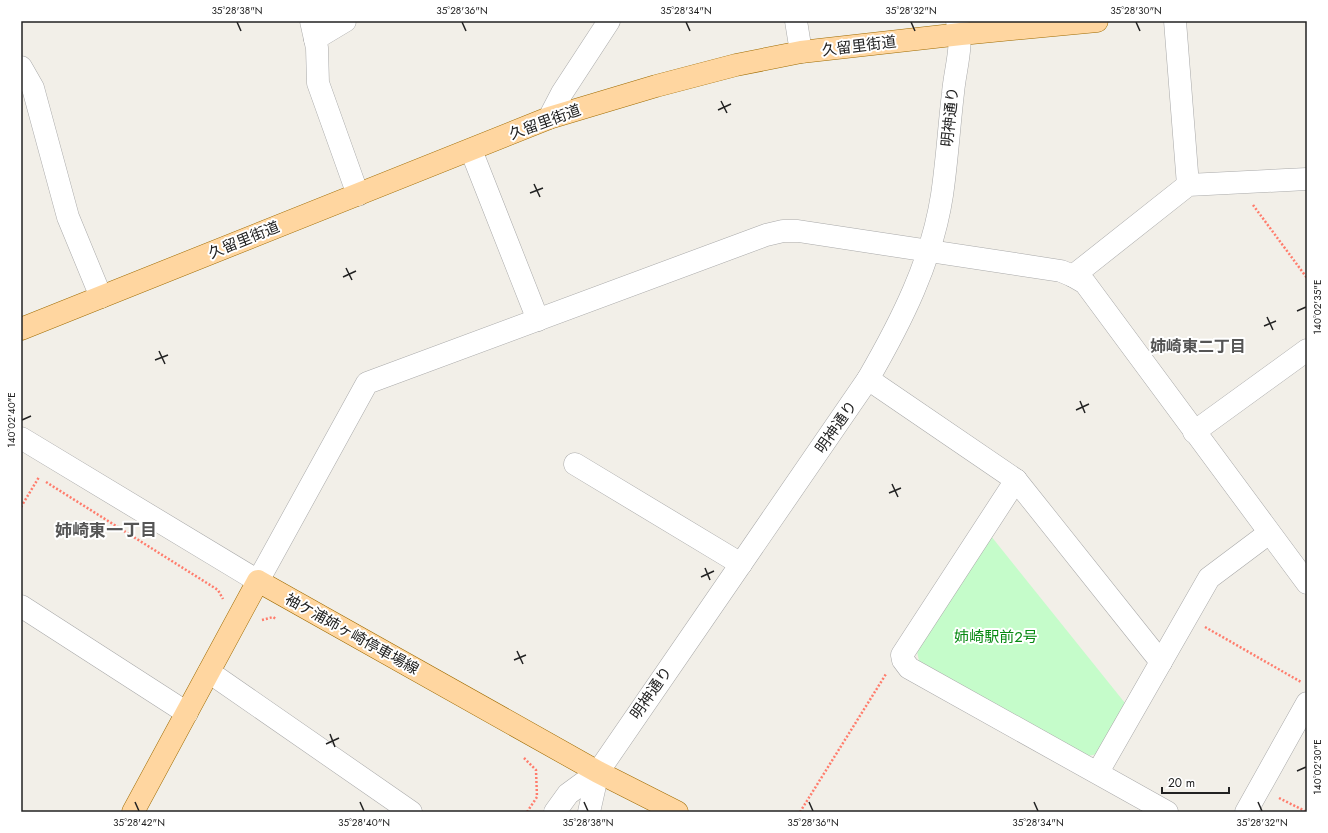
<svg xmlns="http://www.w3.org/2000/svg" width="1328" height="833" font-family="Jost,'Noto Sans JP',sans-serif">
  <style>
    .park { fill: #c5fcca }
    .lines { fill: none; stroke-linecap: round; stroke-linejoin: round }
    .minor-casing { stroke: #a9a9a9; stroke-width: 23 }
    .major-casing { stroke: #9f6b00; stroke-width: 23 }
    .path { stroke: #ff7c6c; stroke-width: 2.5; stroke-dasharray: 2 2; stroke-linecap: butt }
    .minor { stroke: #fff; stroke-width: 22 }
    .major { stroke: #ffd6a0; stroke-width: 22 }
    .ticks { fill: none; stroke: #222; stroke-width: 1.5 }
    .labels { text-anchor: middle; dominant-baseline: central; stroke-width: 4; stroke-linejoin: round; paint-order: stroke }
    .street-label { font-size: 15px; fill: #222; stroke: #fff }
    .park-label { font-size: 15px; fill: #078912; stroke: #fff }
    .neighbourhood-label { font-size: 16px; font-weight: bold; fill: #555; stroke: #fff }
    .quarter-label { font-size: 17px; font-weight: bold; fill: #555; stroke: #fff }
    .neatline { fill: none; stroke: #222; stroke-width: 1.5 }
    .ticks-label { font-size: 10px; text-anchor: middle; fill: #222 }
  </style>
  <rect width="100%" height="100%" fill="#f2efe8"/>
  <polygon class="park" points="991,536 1125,703 1097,754 1088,756 919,661 917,651"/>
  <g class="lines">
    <g class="minor-casing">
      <g id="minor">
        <polyline points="311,21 317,48 318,83 358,195"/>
        <polyline points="796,21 801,52"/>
        <polyline points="1175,21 1188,185"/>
        <polyline points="315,39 345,21"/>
        <polyline points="21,67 33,88 68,217 101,297"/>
        <polyline points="549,118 562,93 609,21"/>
        <polyline points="471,150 538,320"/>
        <polyline points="1073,276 1188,185 1307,179"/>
        <polyline points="868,379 1016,480 1161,662"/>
        <polyline points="1194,432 1307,350"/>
        <polyline points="21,438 258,581 367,383 766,235 783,231 798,231 1061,271 1073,276 1085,283 1307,583"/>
        <polyline points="575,464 741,564"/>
        <polyline points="1016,480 902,655 903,660 909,668 1167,812"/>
        <polyline points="21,606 187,713"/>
        <polyline points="209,672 411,812"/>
        <path d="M598,772l270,-393c33,-57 64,-118 74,-184 5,-34 7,-68 11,-102 2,-24 11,-49 4,-72"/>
        <polyline points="1098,772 1209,578 1269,533"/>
        <polyline points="555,812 568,794 598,772 589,812"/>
        <polyline points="1246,812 1307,703"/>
      </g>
    </g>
    <g class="major-casing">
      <g id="major">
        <polyline points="21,329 549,118 656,86 736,65 801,52 961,34 1097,21"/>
        <polyline points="133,812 258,581 598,772 677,812"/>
      </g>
    </g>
    <g class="path">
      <polyline points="1253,205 1307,278"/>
      <polyline points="46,482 218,590 223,599"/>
      <polyline points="21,507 39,477"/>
      <polyline points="262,620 273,617 276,619"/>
      <polyline points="1205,627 1301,682"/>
      <polyline points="524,758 536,770 537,797 527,812"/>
      <polyline points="1279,798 1307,812"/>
      <polyline points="800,812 886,674"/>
    </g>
    <use href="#minor" class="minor"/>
    <use href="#major" class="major"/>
  </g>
  <path class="ticks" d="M237,22l4,9M462,22l4,9M686,22l4,9M911,22l4,9M1136,22l4,9M721,101l6,12M718,110l13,-6M534,184l6,13M530,193l13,-5M346,268l6,12M343,277l13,-6M1297,311l9,-4M1267,317l6,13M1264,326l12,-5M159,351l6,13M155,360l13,-5M1080,401l5,12M1076,410l13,-6M22,420l9,-4M892,484l6,13M889,493l12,-5M705,568l5,12M701,577l13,-6M517,651l6,13M514,660l12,-5M330,734l5,13M326,744l13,-6M1297,771l9,-4M135,802l4,9M360,802l4,9M584,802l4,9M809,802l4,9M1034,802l4,9M1258,802l4,9"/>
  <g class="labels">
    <g class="street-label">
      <text transform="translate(859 46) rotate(-7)">久留里街道</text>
      <text transform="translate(950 117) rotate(-84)">明神通り</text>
      <text transform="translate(545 122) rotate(-20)">久留里街道</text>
      <text transform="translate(244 240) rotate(-22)">久留里街道</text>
      <text transform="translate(836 427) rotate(-55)">明神通り</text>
      <text transform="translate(352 634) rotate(29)">袖ケ浦姉ヶ崎停車場線</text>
      <text transform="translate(651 693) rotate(-55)">明神通り</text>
    </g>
    <g class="park-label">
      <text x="996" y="637">姉崎駅前2号</text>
    </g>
    <g class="neighbourhood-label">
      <text x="1198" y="346">姉崎東二丁目</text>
    </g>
    <g class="quarter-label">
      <text x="106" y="530">姉崎東一丁目</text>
    </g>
  </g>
  <rect width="1328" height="833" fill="none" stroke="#ffffff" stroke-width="44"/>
  <path d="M1162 787v6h67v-6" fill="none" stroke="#222222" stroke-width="2"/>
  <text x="1168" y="787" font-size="12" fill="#222222" stroke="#ffffff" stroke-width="3" paint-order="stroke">20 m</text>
  <rect x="22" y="22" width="1284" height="789" class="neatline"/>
  <g class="ticks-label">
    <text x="237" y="14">35°28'38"N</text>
    <text x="462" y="14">35°28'36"N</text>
    <text x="686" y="14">35°28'34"N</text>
    <text x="911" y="14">35°28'32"N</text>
    <text x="1136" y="14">35°28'30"N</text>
    <text transform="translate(1317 307) rotate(-90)" y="4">140°02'35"E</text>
    <text transform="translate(11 420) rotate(-90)" y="4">140°02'40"E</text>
    <text transform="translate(1317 767) rotate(-90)" y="4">140°02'30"E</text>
    <text x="139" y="826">35°28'42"N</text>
    <text x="364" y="826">35°28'40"N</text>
    <text x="588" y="826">35°28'38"N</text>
    <text x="813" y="826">35°28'36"N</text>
    <text x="1038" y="826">35°28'34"N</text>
    <text x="1262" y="826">35°28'32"N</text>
  </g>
</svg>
